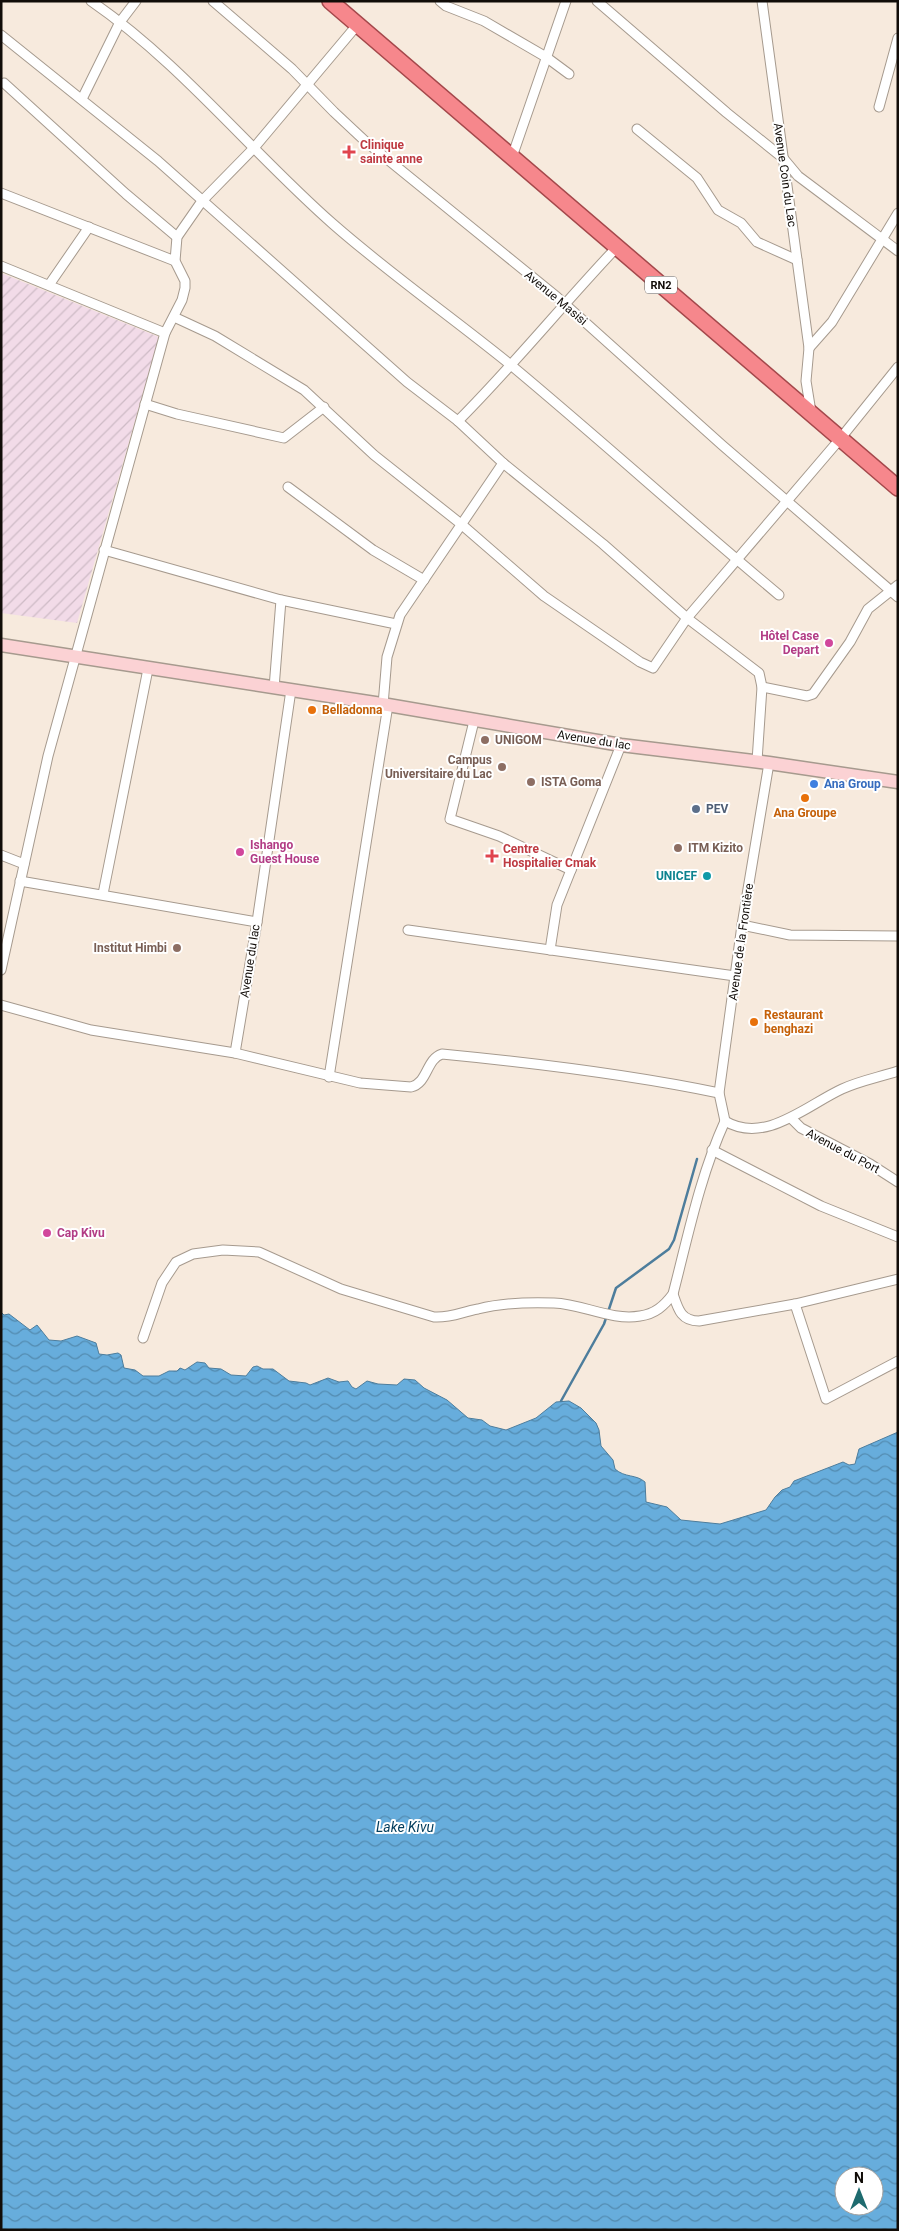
<svg xmlns="http://www.w3.org/2000/svg" width="899" height="2231" font-family="Roboto,sans-serif">
  <style>
    .industrial { fill: url(#industrial-furrows) }
    .water { fill: url(#water-waves); stroke: #4d7d9c; fill-rule: evenodd }
    .lines { fill: none; stroke-linecap: round; stroke-linejoin: round }
    .stream { stroke: #4d7d9c; stroke-width: 2.5 }
    .minor-casing { stroke: #a69a8e; stroke-width: 11 }
    .secondary-casing { stroke: #a69a8e; stroke-width: 15 }
    .trunk-casing { stroke: #a4484b; stroke-width: 18 }
    .minor { stroke: #fff; stroke-width: 9 }
    .secondary { stroke: #fbd2d4; stroke-width: 12 }
    .trunk { stroke: #f6878c; stroke-width: 15 }
    .health-dot { fill: #e0444e; stroke: #fff; stroke-width: 2 }
    .hotel-dot { fill: #d1479c; stroke: #fff; stroke-width: 2 }
    .food-dot { fill: #e8710a; stroke: #fff; stroke-width: 2 }
    .education-dot { fill: #8d6e63; stroke: #fff; stroke-width: 2 }
    .shop-dot { fill: #3f7fe0; stroke: #fff; stroke-width: 2 }
    .service-dot { fill: #5c6f8a; stroke: #fff; stroke-width: 2 }
    .culture-dot { fill: #0f9aa8; stroke: #fff; stroke-width: 2 }
    .labels { text-anchor: middle; dominant-baseline: central; stroke-width: 4; stroke-linejoin: round; paint-order: stroke }
    .shield { fill: #fff; stroke: #585552; stroke-width: 1 }
    .shield-label { font-size: 11px; font-weight: bold; fill: #110c08 }
    .health-label { font-size: 12px; font-weight: bold; fill: #be3a42; stroke: #fff; text-anchor: start }
    .street-label { font-size: 12px; fill: #110c08; stroke: #fff }
    .hotel-label { font-size: 12px; font-weight: bold; fill: #b23c85; stroke: #fff; text-anchor: start }
    .food-label { font-size: 12px; font-weight: bold; fill: #c56008; stroke: #fff; text-anchor: start }
    .education-label { font-size: 12px; font-weight: bold; fill: #785e54; stroke: #fff; text-anchor: start }
    .shop-label { font-size: 12px; font-weight: bold; fill: #366cbe; stroke: #fff; text-anchor: start }
    .service-label { font-size: 12px; font-weight: bold; fill: #4e5e75; stroke: #fff; text-anchor: start }
    .culture-label { font-size: 12px; font-weight: bold; fill: #0d838f; stroke: #fff; text-anchor: end }
    .water-label { font-size: 14px; font-style: italic; fill: #013c5c; stroke: #fff }
  </style>
  <defs>
    <pattern id="industrial-furrows" width="10" height="10" patternUnits="userSpaceOnUse" patternTransform="scale(1.25)"><rect width="10" height="10" fill="#f2dbe8"/><path d="M-1 1l2-2M0 10L10 0M9 11l2-2" fill="none" stroke="#cebbc6"/></pattern>
    <pattern id="water-waves" width="16" height="10" patternUnits="userSpaceOnUse" patternTransform="scale(1.25)"><rect width="16" height="10" fill="#67addc"/><path d="M0 5q4-4 8 0t8 0" fill="none" stroke="#538bb0"/></pattern>
  </defs>
  <rect width="100%" height="100%" fill="#f7eadd"/>
  <polygon class="industrial" points="1,273 159,337 77,623 1,613"/>
  <path class="water" d="M1,1312l3,3 5,-1 21,16 7,-5 12,15 12,1 16,-5 19,7 3,11 8,1 11,-2 3,2 3,13 11,2 8,6h16l10,-5h8l3,-3 5,2 12,-8 8,1 4,5 12,1 10,6 15,1 7,-9 4,-1 6,3h10l16,12 17,2 4,2 18,-7 11,4 9,-1 4,6 4,2 11,-8 11,3 19,1 7,-6 11,1 9,8 23,12 21,18 14,2 8,6 16,4 30,-12 20,-16 13,-1 12,7 15,15 3,7 2,16 12,14 2,9c10,9 21,5 30,13l1,20 21,5 14,13 39,4 46,-14 9,-13 7,-7 8,-3 4,-6 49,-19 6,3 6,-1 4,-15 39,-17v798h-897zM844,2176h30v30h-30z"/>
  <g class="lines">
    <polyline class="stream" points="561,1401 604,1324 616,1288 669,1249 674,1240 697,1159"/>
    <g class="minor-casing">
      <g id="minor">
        <path d="M91,1c90,62 160,151 242,223 57,50 120,94 179,142 90,75 177,154 267,229"/>
        <polyline points="213,1 292,69 334,112 365,141 557,297 722,445 898,597"/>
        <polyline points="440,1 446,6 484,21 546,57 569,74"/>
        <polyline points="597,1 727,113 783,158 798,176 898,251"/>
        <polyline points="762,1 809,348 806,381 811,412"/>
        <polyline points="1,35 158,161 407,382 458,421 503,463 603,544 687,618 759,673 762,687 757,761"/>
        <polyline points="4,83 126,194 177,237"/>
        <polyline points="82,99 120,22 136,1"/>
        <polyline points="879,107 898,38"/>
        <polyline points="637,129 697,178 718,210 741,223 757,242 797,260"/>
        <polyline points="512,157 566,1"/>
        <polyline points="1,193 175,261"/>
        <polyline points="1,266 165,333"/>
        <polyline points="49,285 89,227"/>
        <polyline points="174,317 215,336 304,390 374,455 461,524 544,596 640,662 653,668 687,618 840,439 898,367"/>
        <polyline points="809,348 832,322 898,213"/>
        <polyline points="145,404 177,414 284,438 324,407"/>
        <path d="M458,421c55,-55 105,-117 159,-174"/>
        <polyline points="288,487 373,550 424,580"/>
        <polyline points="104,550 281,600 396,624"/>
        <polyline points="762,687 807,696 813,694 850,642 868,609 898,585"/>
        <polyline points="274,688 281,600"/>
        <polyline points="383,705 387,657 400,615 503,463"/>
        <polyline points="474,721 450,819 499,836 571,870"/>
        <polyline points="1,855 24,864"/>
        <polyline points="20,881 257,922"/>
        <polyline points="103,894 148,669"/>
        <polyline points="742,925 790,935 898,936"/>
        <polyline points="408,930 735,976"/>
        <polyline points="550,950 557,905 621,745"/>
        <polyline points="1,970 48,756 165,333 182,300 185,288 185,281 175,261 177,237 202,201 253,149 358,24"/>
        <path d="M1,1005l90,25 144,23 125,30 51,4c17,-4 15,-28 31,-33 93,9 186,20 277,39"/>
        <polyline points="235,1053 257,922 291,690"/>
        <polyline points="329,1077 388,705"/>
        <polyline points="791,1118 801,1128 870,1164 898,1182"/>
        <polyline points="725,1121 719,1093 742,925 769,763"/>
        <path d="M725,1121c40,24 82,-16 117,-32 17,-8 38,-12 56,-18"/>
        <polyline points="712,1150 821,1206 898,1237"/>
        <path d="M673,1294c5,15 8,27 26,27l96,-17 103,-25"/>
        <polyline points="795,1304 826,1399 898,1361"/>
        <path d="M143,1338l19,-55 14,-21 17,-8 30,-4 36,2 82,37 93,28c18,1 27,-5 44,-8 24,-6 51,-7 76,-6 29,1 57,18 86,13 15,-2 24,-10 33,-22 15,-58 27,-118 52,-173"/>
      </g>
    </g>
    <g class="secondary-casing">
      <polyline id="secondary" points="1,645 388,705 621,745 769,763 898,782"/>
    </g>
    <g class="trunk-casing">
      <polyline id="trunk" points="330,1 898,488"/>
    </g>
    <use href="#minor" class="minor"/>
    <use href="#secondary" class="secondary"/>
    <use href="#trunk" class="trunk"/>
  </g>
  <g class="health-dot">
    <path d="M346.5 144.5h5v5h5v5h-5v5h-5v-5h-5v-5h5z"/>
    <path d="M489.5 848.5h5v5h5v5h-5v5h-5v-5h-5v-5h5z"/>
  </g>
  <g class="hotel-dot">
    <circle cx="829" cy="643" r="5"/>
    <circle cx="240" cy="852" r="5"/>
    <circle cx="47" cy="1233" r="5"/>
  </g>
  <g class="food-dot">
    <circle cx="312" cy="710" r="5"/>
    <circle cx="805" cy="798" r="5"/>
    <circle cx="754" cy="1022" r="5"/>
  </g>
  <g class="education-dot">
    <circle cx="485" cy="740" r="5"/>
    <circle cx="502" cy="767" r="5"/>
    <circle cx="531" cy="782" r="5"/>
    <circle cx="678" cy="848" r="5"/>
    <circle cx="177" cy="948" r="5"/>
  </g>
  <circle class="shop-dot" cx="814" cy="784" r="5"/>
  <circle class="service-dot" cx="696" cy="809" r="5"/>
  <circle class="culture-dot" cx="707" cy="876" r="5"/>
  <g class="labels">
    <rect class="shield" x="645" y="276.5" width="32" height="17" rx="4"/>
    <g class="shield-label">
      <text x="661" y="285">RN2</text>
    </g>
    <g class="health-label">
      <text x="360" y="145">Clinique<tspan x="360" dy="14">sainte anne</tspan></text>
      <text x="503" y="849">Centre<tspan x="503" dy="14">Hospitalier Cmak</tspan></text>
    </g>
    <g class="street-label">
      <text transform="translate(785 175) rotate(82)">Avenue Coin du Lac</text>
      <text transform="translate(556 298) rotate(40)">Avenue Masisi</text>
      <text transform="translate(594 740) rotate(9)">Avenue du lac</text>
      <text transform="translate(741 942) rotate(-82)">Avenue de la Frontière</text>
      <text transform="translate(250 961) rotate(-81)">Avenue du lac</text>
      <text transform="translate(843 1151) rotate(28)">Avenue du Port</text>
    </g>
    <g class="hotel-label">
      <text x="819" y="636" text-anchor="end">Hôtel Case<tspan x="819" dy="14">Depart</tspan></text>
      <text x="250" y="845">Ishango<tspan x="250" dy="14">Guest House</tspan></text>
      <text x="57" y="1233">Cap Kivu</text>
    </g>
    <g class="food-label">
      <text x="322" y="710">Belladonna</text>
      <text x="805" y="813" text-anchor="middle">Ana Groupe</text>
      <text x="764" y="1015">Restaurant<tspan x="764" dy="14">benghazi</tspan></text>
    </g>
    <g class="education-label">
      <text x="495" y="740">UNIGOM</text>
      <text x="492" y="760" text-anchor="end">Campus<tspan x="492" dy="14">Universitaire du Lac</tspan></text>
      <text x="541" y="782">ISTA Goma</text>
      <text x="688" y="848">ITM Kizito</text>
      <text x="167" y="948" text-anchor="end">Institut Himbi</text>
    </g>
    <g class="shop-label">
      <text x="824" y="784">Ana Group</text>
    </g>
    <g class="service-label">
      <text x="706" y="809">PEV</text>
    </g>
    <g class="culture-label">
      <text x="697" y="876">UNICEF</text>
    </g>
    <g class="water-label">
      <text x="405" y="1827">Lake Kivu</text>
    </g>
  </g>
  <rect width="899" height="2231" fill="none" stroke="#110c08" stroke-width="5"/>
  <g transform="translate(859 2191)"><circle r="24" fill="#ffffff" stroke="#a09e9c"/>
  <path d="M0-4L9 19L0 12L-9 19Z" fill="#1e6b6f"/>
  <text y="-8" font-size="14" font-weight="bold" text-anchor="middle" fill="#110c08">N</text>
  </g>
</svg>
